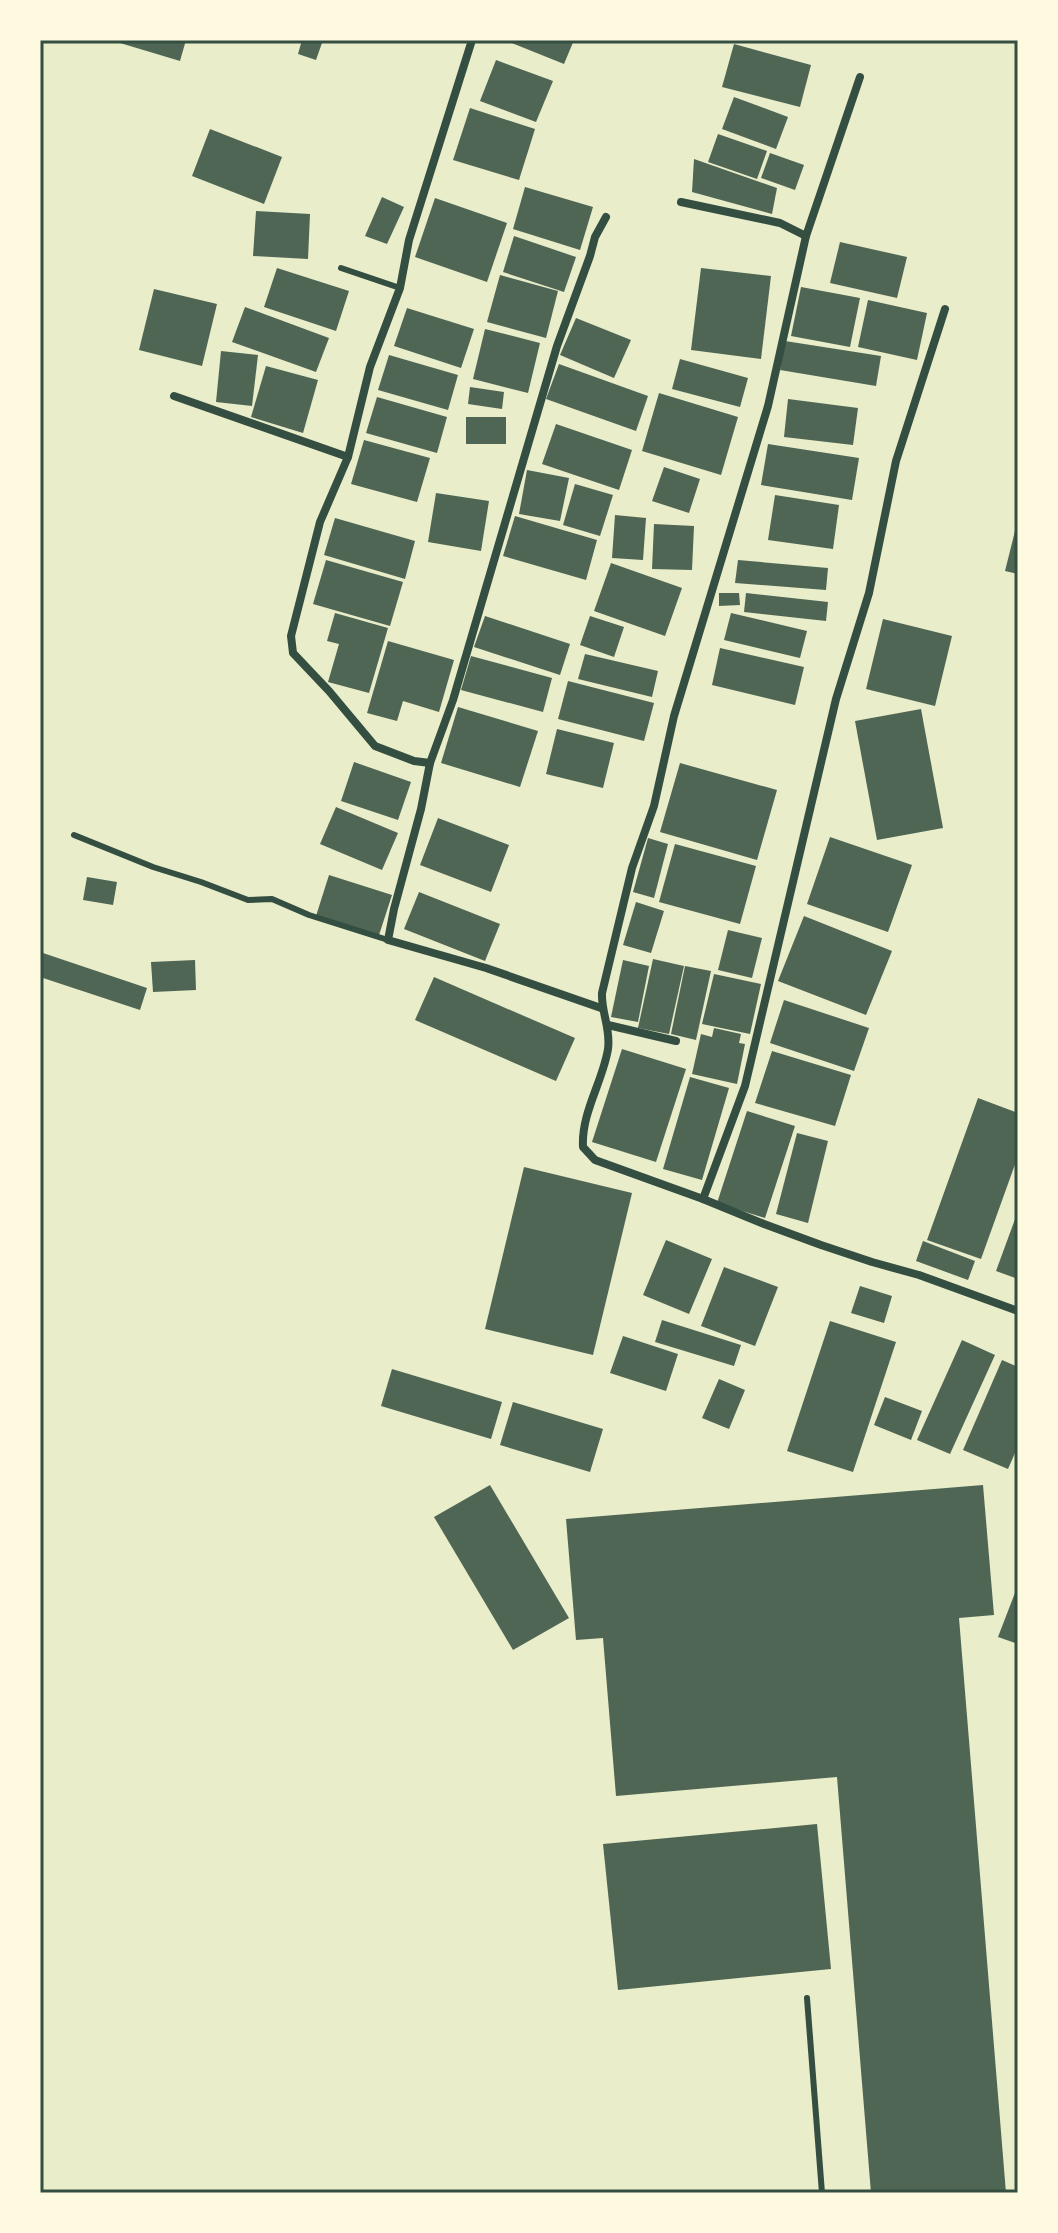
<svg xmlns="http://www.w3.org/2000/svg" width="1058" height="2233" font-family="'Fira Sans',sans-serif">
  <style>
    .building { fill: #4f6655 }
    .lines { fill: none; stroke-linecap: round; stroke-linejoin: round }
    .service { stroke: #344e41; stroke-width: 6 }
    .minor { stroke: #344e41; stroke-width: 8 }
    .neatline { fill: none; stroke: #344e41; stroke-width: 3 }
  </style>
  <rect width="100%" height="100%" fill="#e9edc9"/>
  <g class="building">
    <polygon points="110,40 186,40 180,61"/>
    <polygon points="302,40 323,40 316,60 298,54"/>
    <polygon points="504,40 574,40 564,64"/>
    <polygon points="734,44 811,65 800,107 722,87"/>
    <polygon points="496,60 553,81 536,122 480,101"/>
    <polygon points="734,97 788,117 776,149 722,129"/>
    <polygon points="470,108 535,129 519,180 453,160"/>
    <polygon points="210,129 282,157 264,204 192,176"/>
    <polygon points="718,134 767,151 757,179 708,162"/>
    <polygon points="770,153 804,165 795,190 761,178"/>
    <polygon points="694,159 777,188 772,214 692,192"/>
    <polygon points="525,187 593,207 580,250 513,229"/>
    <polygon points="382,197 404,207 387,244 365,236"/>
    <polygon points="435,198 507,223 487,282 415,257"/>
    <polygon points="256,211 310,214 308,259 253,256"/>
    <polygon points="514,236 576,257 564,292 503,272"/>
    <polygon points="840,242 907,257 897,298 830,283"/>
    <polygon points="277,268 349,291 336,331 264,307"/>
    <polygon points="701,268 771,276 761,359 691,350"/>
    <polygon points="500,275 558,291 546,338 487,322"/>
    <polygon points="801,287 860,298 850,347 791,336"/>
    <polygon points="154,289 217,304 202,366 139,350"/>
    <polygon points="868,300 927,313 917,360 858,347"/>
    <polygon points="245,307 329,338 316,372 232,342"/>
    <polygon points="407,308 474,329 461,368 394,346"/>
    <polygon points="576,318 631,340 614,378 560,355"/>
    <polygon points="485,329 540,343 528,393 473,379"/>
    <polygon points="785,341 881,356 876,386 780,370"/>
    <polygon points="221,351 258,355 252,406 216,402"/>
    <polygon points="389,355 458,375 448,410 378,390"/>
    <polygon points="680,359 748,378 740,407 672,389"/>
    <polygon points="559,364 648,396 636,431 546,399"/>
    <polygon points="266,366 318,380 303,433 251,417"/>
    <polygon points="470,387 504,392 502,409 468,404"/>
    <polygon points="659,393 738,417 721,475 642,451"/>
    <polygon points="377,397 447,417 437,453 366,433"/>
    <polygon points="788,399 858,408 853,445 784,437"/>
    <rect x="466" y="417" width="40" height="27"/>
    <polygon points="556,424 632,450 619,490 542,464"/>
    <polygon points="364,440 430,458 417,502 351,484"/>
    <polygon points="768,444 859,458 852,500 761,485"/>
    <polygon points="664,467 700,479 689,513 652,501"/>
    <polygon points="527,470 569,478 560,521 519,514"/>
    <polygon points="575,484 613,495 600,536 563,525"/>
    <polygon points="436,493 489,501 481,551 428,542"/>
    <polygon points="775,495 839,505 833,549 768,540"/>
    <polygon points="615,515 646,518 643,560 612,558"/>
    <polygon points="515,516 597,540 586,580 503,556"/>
    <polygon points="335,518 415,541 405,579 324,555"/>
    <polygon points="1017,523 1018,523 1018,574 1005,571"/>
    <polygon points="654,524 694,526 692,570 652,569"/>
    <polygon points="326,560 403,582 390,626 313,604"/>
    <polygon points="738,560 828,568 826,590 735,583"/>
    <polygon points="611,563 682,588 665,636 594,611"/>
    <polygon points="719,593 739,593 740,605 719,606"/>
    <polygon points="746,593 828,602 826,621 744,612"/>
    <polygon points="335,613 388,628 369,693 328,682 339,644 327,641"/>
    <polygon points="731,613 807,631 800,658 724,640"/>
    <polygon points="485,616 570,644 560,675 474,647"/>
    <polygon points="590,616 624,627 614,657 580,645"/>
    <polygon points="883,619 952,636 935,706 866,689"/>
    <polygon points="388,641 454,660 439,712 403,701 397,721 367,713"/>
    <polygon points="720,648 804,667 795,705 712,685"/>
    <polygon points="585,654 658,671 652,697 578,679"/>
    <polygon points="471,656 552,678 543,712 461,690"/>
    <polygon points="568,681 654,703 644,741 558,719"/>
    <polygon points="458,707 538,731 520,787 441,763"/>
    <polygon points="921,709 943,828 877,840 855,721"/>
    <polygon points="557,729 614,743 603,788 546,774"/>
    <polygon points="354,762 411,782 398,820 341,801"/>
    <polygon points="680,763 777,790 757,860 660,832"/>
    <polygon points="336,807 398,833 382,870 320,844"/>
    <polygon points="438,818 509,845 491,892 420,865"/>
    <polygon points="830,837 912,865 888,932 807,904"/>
    <polygon points="648,838 668,844 654,898 633,892"/>
    <polygon points="675,844 756,866 740,924 659,902"/>
    <polygon points="329,875 392,895 379,935 316,916"/>
    <polygon points="87,877 117,882 113,905 83,900"/>
    <polygon points="419,892 500,924 485,961 404,929"/>
    <polygon points="636,902 664,911 651,953 623,945"/>
    <polygon points="804,916 892,951 866,1015 778,981"/>
    <polygon points="728,930 762,938 752,978 718,970"/>
    <polygon points="40,952 147,988 140,1010 40,977"/>
    <polygon points="653,959 684,966 669,1034 638,1028"/>
    <polygon points="195,960 196,990 153,992 151,962"/>
    <polygon points="623,960 649,966 638,1022 611,1017"/>
    <polygon points="685,966 711,971 696,1040 671,1034"/>
    <polygon points="714,974 761,984 750,1034 702,1024"/>
    <polygon points="434,977 575,1038 556,1081 415,1020"/>
    <polygon points="784,1000 869,1028 854,1071 770,1043"/>
    <polygon points="714,1028 741,1034 739,1043 745,1044 737,1084 692,1074 701,1034 712,1037"/>
    <polygon points="622,1049 686,1069 656,1162 592,1142"/>
    <polygon points="772,1051 851,1075 835,1126 755,1103"/>
    <polygon points="690,1077 729,1088 702,1180 663,1169"/>
    <polygon points="978,1098 1018,1113 1018,1156 981,1259 927,1240"/>
    <polygon points="747,1111 795,1126 765,1218 717,1203"/>
    <polygon points="797,1133 828,1141 808,1223 776,1214"/>
    <polygon points="524,1167 632,1193 593,1355 485,1329"/>
    <polygon points="1018,1211 1018,1279 996,1271"/>
    <polygon points="666,1240 712,1259 689,1314 643,1295"/>
    <polygon points="923,1241 975,1261 968,1280 916,1261"/>
    <polygon points="724,1267 778,1287 755,1346 701,1326"/>
    <polygon points="860,1286 892,1296 884,1323 851,1313"/>
    <polygon points="662,1320 741,1345 734,1366 655,1342"/>
    <polygon points="830,1321 896,1342 853,1472 787,1451"/>
    <polygon points="623,1336 678,1354 666,1391 610,1373"/>
    <polygon points="962,1340 995,1355 950,1454 917,1440"/>
    <polygon points="1002,1360 1018,1367 1018,1446 1008,1469 963,1450"/>
    <polygon points="392,1369 502,1402 491,1439 381,1406"/>
    <polygon points="719,1379 745,1390 729,1429 702,1418"/>
    <polygon points="885,1397 922,1411 911,1440 874,1425"/>
    <polygon points="513,1402 603,1429 590,1472 500,1445"/>
    <polygon points="490,1485 569,1618 513,1650 434,1517"/>
    <polygon points="983,1485 994,1615 959,1618 1006,2193 871,2193 837,1777 616,1796 603,1638 576,1640 566,1519"/>
    <polygon points="1018,1585 1018,1644 998,1637"/>
    <polygon points="817,1824 831,1969 618,1990 603,1844"/>
  </g>
  <g class="lines">
    <g class="service">
      <polyline points="341,268 400,288"/>
      <polyline points="74,835 153,867 201,882 248,900 272,899 309,915 388,940"/>
      <polyline points="807,1998 822,2193"/>
    </g>
    <g class="minor">
      <path d="M860,77L806,236L768,406L674,716L654,806L632,868L602,993C601,1012 611,1029 608,1049C603,1081 581,1113 583,1147L595,1160L703,1199L764,1224L821,1245L872,1262L919,1275L1018,1311"/>
      <polyline points="681,202 780,223 806,236"/>
      <polyline points="174,396 348,457"/>
      <polyline points="430,763 414,761 375,746 329,691 293,653 291,636 320,522 348,457 370,367 400,288 409,240 472,40"/>
      <polyline points="601,1008 486,968 388,940 394,909 421,809 430,763 453,700 557,346 590,256 595,237 606,217"/>
      <polyline points="608,1025 676,1041"/>
      <polyline points="703,1199 745,1086 836,699 869,593 896,461 945,309"/>
    </g>
  </g>
  <rect width="1058" height="2233" fill="none" stroke="#fefae0" stroke-width="84"/>
  <rect x="42" y="42" width="974" height="2149" class="neatline"/>
</svg>
